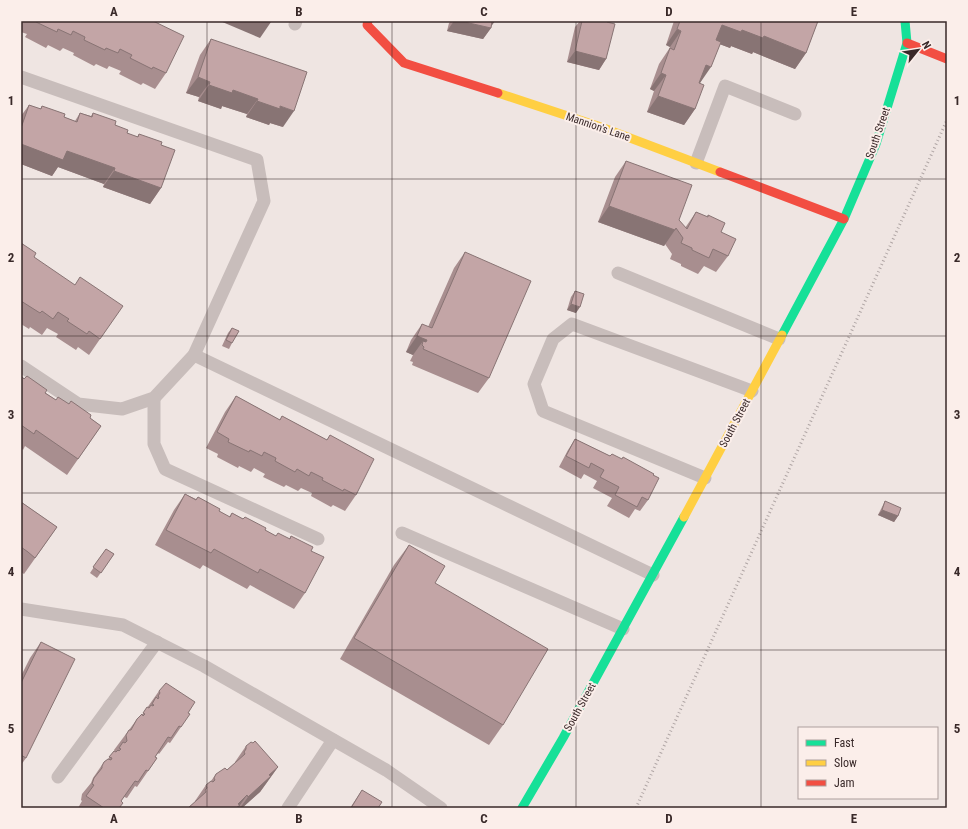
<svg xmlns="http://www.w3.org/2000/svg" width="968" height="829" font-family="'Roboto Condensed',sans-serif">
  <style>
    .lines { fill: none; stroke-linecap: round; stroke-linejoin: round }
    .lane { stroke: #c8bdbb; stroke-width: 13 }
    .fast { stroke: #16e098; stroke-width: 9 }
    .slow { stroke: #ffcf43; stroke-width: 9 }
    .jam { stroke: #f24e42; stroke-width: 9 }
    .rail { stroke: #b0a6a5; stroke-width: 3; stroke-dasharray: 1 3; stroke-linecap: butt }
    .wall { fill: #a88e8f }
    .shaded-wall { fill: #887474 }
    .building { fill: #c3a5a6; stroke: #887474 }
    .grid { fill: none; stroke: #392929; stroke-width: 1; stroke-opacity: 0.55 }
    .labels { text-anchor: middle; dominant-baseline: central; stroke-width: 4; stroke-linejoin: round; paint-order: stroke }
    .street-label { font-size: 11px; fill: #392929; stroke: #fbeeea }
    .neatline { fill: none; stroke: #392929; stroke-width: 1.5 }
    .grid-label { font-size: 13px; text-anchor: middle; font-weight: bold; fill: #392929 }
  </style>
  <rect width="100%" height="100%" fill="#efe5e2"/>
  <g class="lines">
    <g class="lane">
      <polyline points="295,24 296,21"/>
      <polyline points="21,77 257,160 264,201 194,355 154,398 122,409 78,404 21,366"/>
      <polyline points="696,163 725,86 795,114"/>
      <polyline points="618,273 779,339"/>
      <polyline points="194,355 653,575"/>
      <polyline points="154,398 154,444 165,469 318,539"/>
      <polyline points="705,478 543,411 534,384 553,339 572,324 752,391"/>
      <polyline points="402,533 623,629"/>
      <polyline points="21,609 123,625 204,666 386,770 441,808"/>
      <polyline points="58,777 157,642"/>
      <polyline points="288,808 333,740"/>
    </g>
    <g class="fast">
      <polyline points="782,335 844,219 876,144 907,43 905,21"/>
      <polyline points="522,808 563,738 684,517"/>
    </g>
    <g class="slow">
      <polyline points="498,93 601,127 720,172"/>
      <polyline points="684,517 782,335"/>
    </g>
    <g class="jam">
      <polyline points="368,21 367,25 404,63 498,93"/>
      <polyline points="907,43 947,59"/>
      <polyline points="720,172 844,219"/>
    </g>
    <polyline class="rail" points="636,808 947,120"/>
  </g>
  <g class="wall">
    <polygon points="21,21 153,21 166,73 155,89 143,83 141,85 119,74 121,71 109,66 107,69 96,64 94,66 73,55 74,53 63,48 60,51 48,45 46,48 25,37 27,34 21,32"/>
    <polygon points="451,21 495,21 491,26 491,28 483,39 447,31 449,23"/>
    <polygon points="580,21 607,21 606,59 599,70 567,62 575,27"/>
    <polygon points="674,21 818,21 806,53 795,69 753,52 752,54 731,46 730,48 720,44 700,83 695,109 684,125 647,112 654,91 650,89 659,64 669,49 670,47 666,45"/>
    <polygon points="211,39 283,127 270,123 269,125 246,117 247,114 222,106 221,109 198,101 199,97 186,93 200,55"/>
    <polygon points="29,105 40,109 42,106 64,117 75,121 80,113 91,116 93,113 115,125 127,133 137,137 139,134 161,145 161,188 150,204 103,187 104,184 58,167 52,176 21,164 21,116"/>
    <polygon points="626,161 685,228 696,212 707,217 708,215 721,232 728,256 716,272 704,266 698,274 681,266 681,264 670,259 672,254 665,244 664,246 598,222 615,177"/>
    <polygon points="21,243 34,257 100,339 89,355 78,347 76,350 56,337 58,334 47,328 42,335 30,327 29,329 21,324"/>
    <polygon points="465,252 489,378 478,393 412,365 413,362 410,361 413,355 406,352 411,340 422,324 428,327 454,268"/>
    <polygon points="575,291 576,313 567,310 571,297"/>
    <polygon points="232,328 232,343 229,349 222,346 228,333"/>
    <polygon points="21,376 56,400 90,418 101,426 67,475 25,446 23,450 21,448"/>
    <polygon points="236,396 280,420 282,416 327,440 330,435 356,495 345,511 333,505 331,507 311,496 312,493 301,488 298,491 286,485 284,487 263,477 265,474 254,468 251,472 239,466 238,468 217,457 218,454 206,448 225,412"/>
    <polygon points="575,439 610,456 653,475 648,500 640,511 635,509 629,518 607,506 612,498 593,488 597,481 584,474 581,479 559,467 568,450"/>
    <polygon points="185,494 196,499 198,497 219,511 229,517 232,513 276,536 289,539 291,536 311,551 305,593 294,609 250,585 247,589 203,565 200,569 155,545 174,510"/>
    <polygon points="885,501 898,516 894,522 878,515"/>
    <polygon points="21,502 57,527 24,574 21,572"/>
    <polygon points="409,545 435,583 503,725 489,745 340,659 394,565"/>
    <polygon points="106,549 114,554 97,578 90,573"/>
    <polygon points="41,642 26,758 21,765 21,676 30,658"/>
    <polygon points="159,691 188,713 181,727 170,743 168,742 159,754 158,753 155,757 157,758 137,787 135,786 127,798 124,797 121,801 119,808 78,808 82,801 81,800 82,794 91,783 93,778 104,762 108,759 114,751 115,752 114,750 129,730 137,719 142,715"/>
    <polygon points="246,746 278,767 260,792 242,808 188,808 195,802 195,801 206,785 211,781 216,774 227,770 235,763 235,762"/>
    <polygon points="362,790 378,808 350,808"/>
  </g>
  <g class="shaded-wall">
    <polygon points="220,21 268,21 271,22 260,38"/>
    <polygon points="454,21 460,21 491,28 483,39 447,31"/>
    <polygon points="489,21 495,21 490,28"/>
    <polygon points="722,25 742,30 764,36 806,53 795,69 753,52 752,54 731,46 730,48 711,41"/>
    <polygon points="677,29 681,31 670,47 666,45"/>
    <polygon points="575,51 606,59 599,70 567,62"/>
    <polygon points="706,65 711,67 700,83 695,81"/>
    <polygon points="661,73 666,75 654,91 650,89"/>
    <polygon points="198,77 210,82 199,97 186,93"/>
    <polygon points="209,85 233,90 258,99 247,114 222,106 221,109 198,101"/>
    <polygon points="658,96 695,109 684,125 647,112"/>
    <polygon points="257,101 280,106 294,111 283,127 270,123 269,125 246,117"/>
    <polygon points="21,144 67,151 115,168 104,184 58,167 52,176 21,164"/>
    <polygon points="114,171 161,188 150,204 103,187"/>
    <polygon points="609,206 675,230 664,246 598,222"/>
    <polygon points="571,304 580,307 576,313 567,310"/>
    <polygon points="417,336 427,340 423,346 423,341 413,355 406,352"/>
    <polygon points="882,510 898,516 894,522 878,515"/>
    <polygon points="278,767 260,792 242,808 240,808 248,797 269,775"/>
    <polygon points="247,795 238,808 235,808 238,804"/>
  </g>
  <g class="building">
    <polygon points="36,21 153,21 184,36 166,73 153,67 152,69 130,58 132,55 120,49 118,53 106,48 105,50 84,40 85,37 73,31 71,35 58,29 57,32 36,22"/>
    <polygon points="460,21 492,21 491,28"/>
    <polygon points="582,21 607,21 607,22 615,24 606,59 575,51"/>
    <polygon points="680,21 818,21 806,53 764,36 763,38 742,30 741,32 722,25 716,40 721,42 711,67 706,65 699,83 704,85 695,109 658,96 666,75 661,73 670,48 674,50 681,31 677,29"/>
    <polygon points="211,39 307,72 294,111 280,106 280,109 257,101 258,99 233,90 232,93 209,85 210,82 198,77"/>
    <polygon points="29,105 41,109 42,106 65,114 64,117 77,122 80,113 92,117 93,113 116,121 115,125 128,130 127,133 138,137 139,134 162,142 161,145 175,150 161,188 114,171 115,168 67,151 63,160 21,144 21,128"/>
    <polygon points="626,161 692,185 679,220 687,229 696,212 708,217 708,215 725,223 721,232 736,239 728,256 713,249 709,258 692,250 692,248 681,243 683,238 676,228 675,230 609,206"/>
    <polygon points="21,243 36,253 34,257 75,285 80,277 123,306 100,339 89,331 87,334 67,321 69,319 58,312 53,319 42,311 40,313 21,301 21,299 22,298 21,297"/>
    <polygon points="465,252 531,281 489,378 423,349 424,347 422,345 423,341 426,342 427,340 417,336 422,324 432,328"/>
    <polygon points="575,291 584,294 580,307 571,304"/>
    <polygon points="232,328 239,331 232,343 226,340"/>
    <polygon points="21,376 24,379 27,376 47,390 45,393 56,400 58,397 69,404 71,401 91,415 90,418 101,426 78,459 36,430 34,434 21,425"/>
    <polygon points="236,396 280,420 282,416 327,440 330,435 374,459 356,495 344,489 343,491 322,480 323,478 311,472 309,476 297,469 295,472 275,461 276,458 264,452 262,456 250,450 249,452 228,442 229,439 217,432"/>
    <polygon points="575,439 610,456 612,454 622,459 623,457 654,474 653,475 659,478 648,500 642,497 637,507 615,495 619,487 600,477 604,470 591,463 589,468 566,456"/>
    <polygon points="185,494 196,500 198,497 220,509 219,511 230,517 232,513 243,519 245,517 266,528 265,530 276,536 278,533 290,539 291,536 313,547 311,551 324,557 305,593 260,569 258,573 214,549 211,553 166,530"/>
    <polygon points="885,501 901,508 898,516 882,510"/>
    <polygon points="21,502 57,527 35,558 28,552 21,547"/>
    <polygon points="409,545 445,566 435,583 548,649 503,725 354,638"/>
    <polygon points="106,549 114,554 101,573 93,567"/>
    <polygon points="41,642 75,659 26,758 21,755 21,683"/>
    <polygon points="166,683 195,702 188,713 190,714 181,727 179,726 171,738 168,737 155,757 157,758 148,771 146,770 138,782 135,781 121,801 123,803 119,808 104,808 86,796 94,785 92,784 94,778 102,768 102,766 104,762 108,759 111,760 112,758 109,757 114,751 116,752 118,750 119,751 121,749 119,748 123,742 125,743 127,741 126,735 129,730 131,730 137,719 142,714 143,716 145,714 143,713 147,707 149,708 151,705 153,706 154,705 152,704 156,697 158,699 159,697 158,696 160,693 159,691"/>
    <polygon points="255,741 278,767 269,775 271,776 248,797 247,795 238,804 240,805 236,808 188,808 206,792 205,790 207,788 206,785 211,781 213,782 215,780 214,778 216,774 225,768 227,770 245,754 244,752 246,749 246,746 251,742 253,743"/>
    <polygon points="362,790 382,802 378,808 351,808"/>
  </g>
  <path class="grid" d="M207,21V808M392,21V808M576,21V808M761,21V808M21,179H947M21,336H947M21,493H947M21,650H947"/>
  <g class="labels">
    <g class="street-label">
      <text transform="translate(598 127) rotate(19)">Mannion's Lane</text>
      <text transform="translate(878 133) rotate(-71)">South Street</text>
      <text transform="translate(735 423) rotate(-62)">South Street</text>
      <text transform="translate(580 707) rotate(-61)">South Street</text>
    </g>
  </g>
  <rect width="968" height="829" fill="none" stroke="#fbeeea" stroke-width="44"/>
  <rect x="798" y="727" width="140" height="72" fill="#fbeeea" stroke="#ad9f9d"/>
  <rect x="806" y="740" width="20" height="6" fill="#16e098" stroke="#ad9f9d"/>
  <text x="834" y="747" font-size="12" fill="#392929">Fast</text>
  <rect x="806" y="760" width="20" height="6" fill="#ffcf43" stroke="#ad9f9d"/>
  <text x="834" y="767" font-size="12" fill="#392929">Slow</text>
  <rect x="806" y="780" width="20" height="6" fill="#f24e42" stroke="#ad9f9d"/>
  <text x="834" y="787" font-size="12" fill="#392929">Jam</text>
  <g transform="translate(918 50) rotate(60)" stroke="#fbeeea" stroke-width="3" paint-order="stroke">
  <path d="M0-3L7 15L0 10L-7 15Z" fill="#392929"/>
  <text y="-6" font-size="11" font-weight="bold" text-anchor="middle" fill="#392929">N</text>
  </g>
  <rect x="22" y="22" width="924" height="785" class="neatline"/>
  <g class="grid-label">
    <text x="114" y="16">A</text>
    <text x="299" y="16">B</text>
    <text x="484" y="16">C</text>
    <text x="669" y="16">D</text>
    <text x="854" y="16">E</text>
    <text x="11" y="105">1</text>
    <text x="957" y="105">1</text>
    <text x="11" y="262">2</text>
    <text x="957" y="262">2</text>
    <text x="11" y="419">3</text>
    <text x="957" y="419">3</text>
    <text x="11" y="576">4</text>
    <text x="957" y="576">4</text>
    <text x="11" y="733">5</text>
    <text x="957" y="733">5</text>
    <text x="114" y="823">A</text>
    <text x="299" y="823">B</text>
    <text x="484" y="823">C</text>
    <text x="669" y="823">D</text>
    <text x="854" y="823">E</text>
  </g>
</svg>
